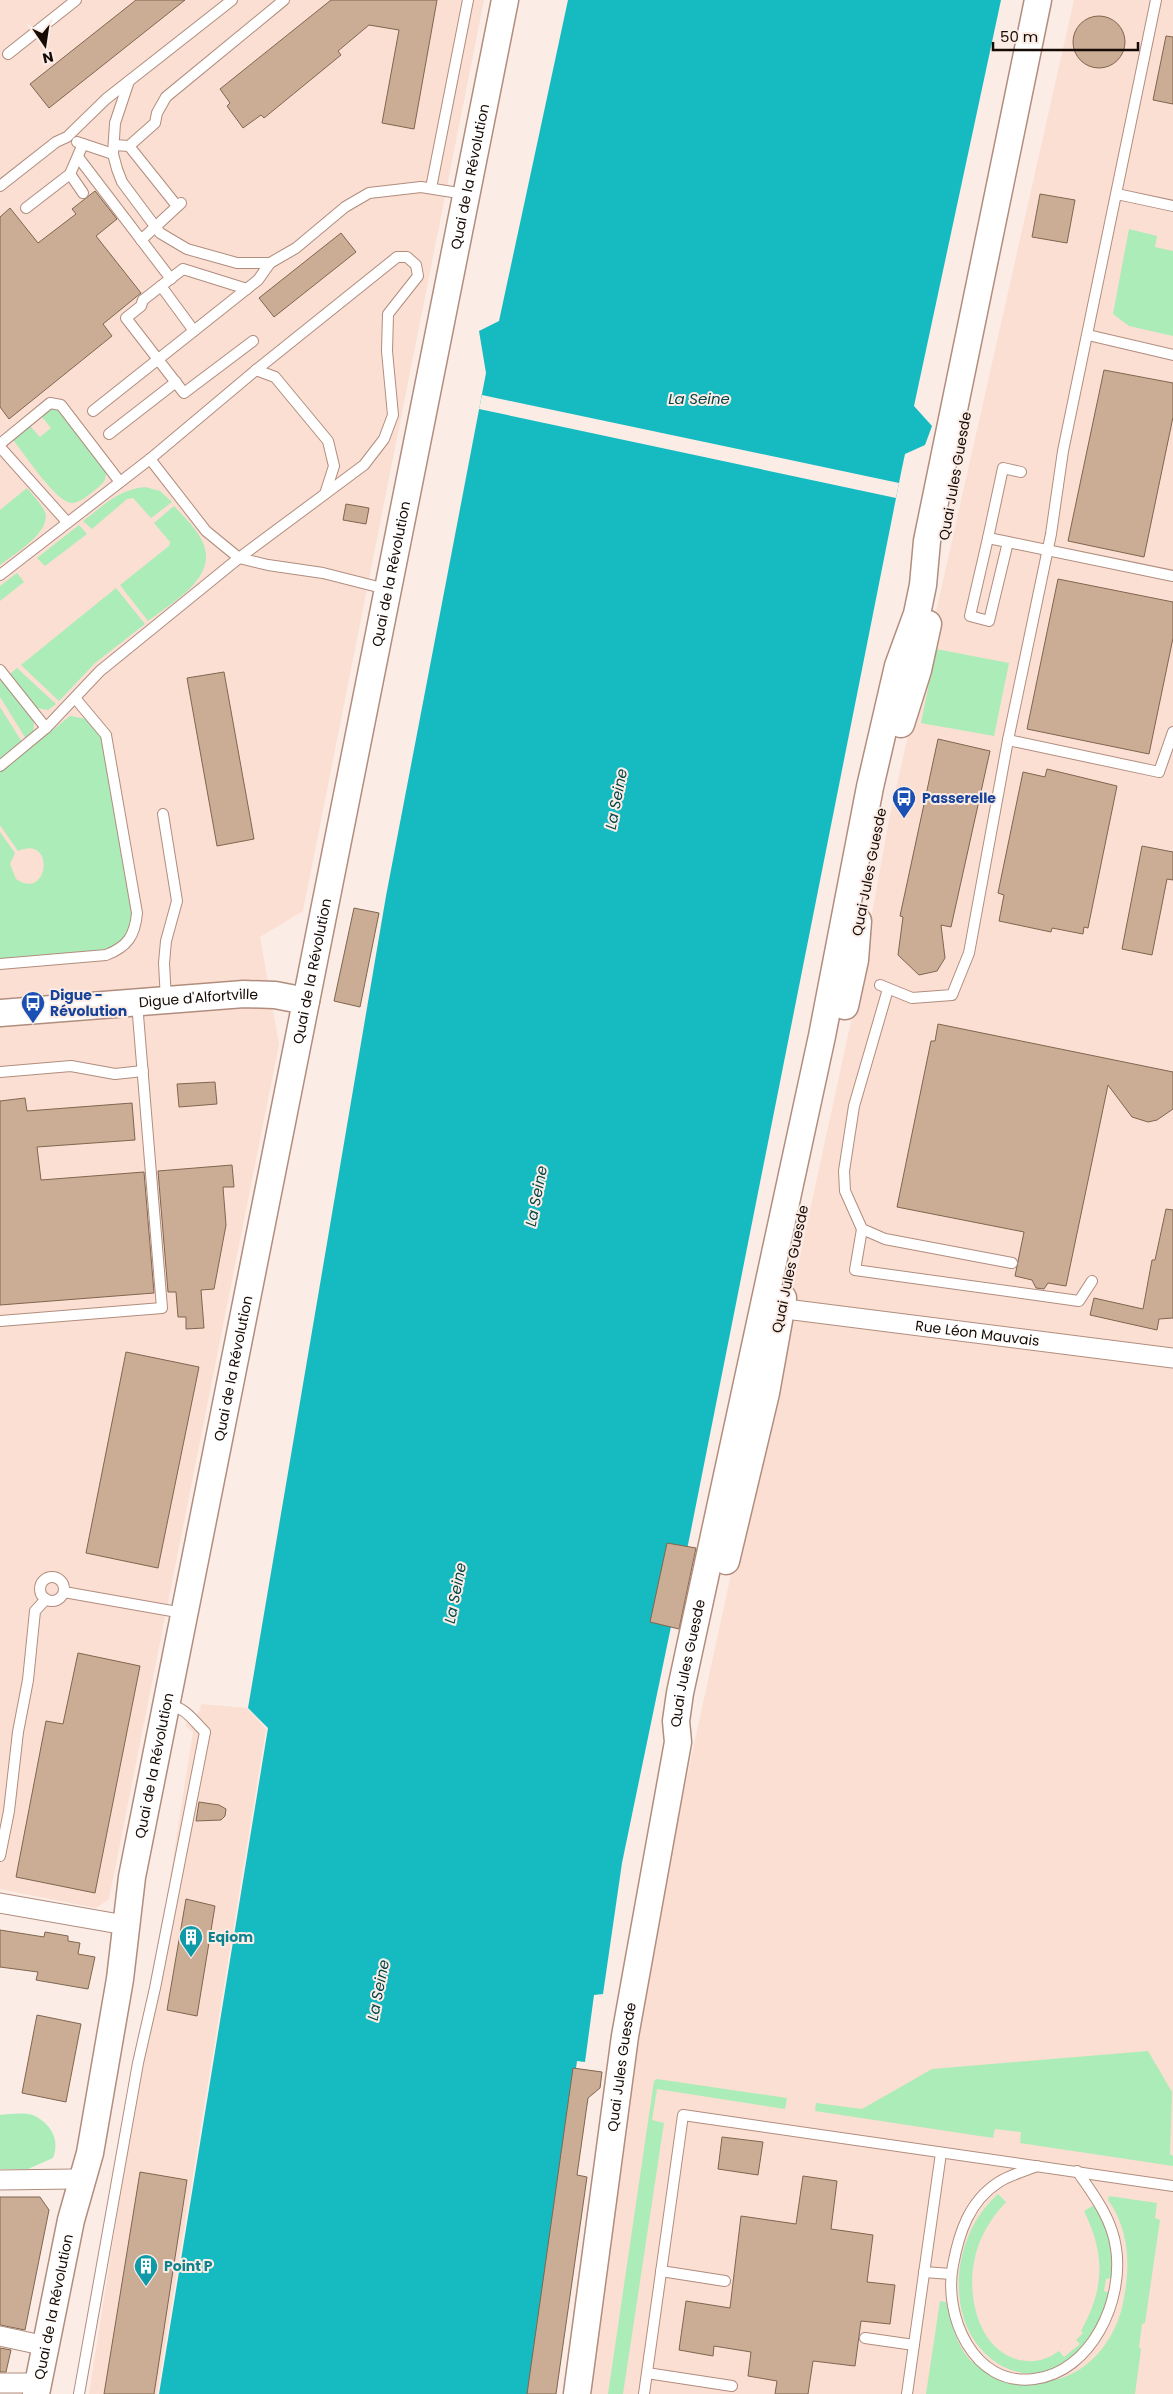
<svg xmlns="http://www.w3.org/2000/svg" width="1173" height="2394" font-family="Poppins,sans-serif">
  <style>
    .built { fill: #fbdfd3 }
    .green { fill: #abecb8 }
    .water { fill: #16bbc2 }
    .pier { fill: #fbece5 }
    .building { fill: #caad94; stroke: #80654f }
    .lines { fill: none; stroke-linecap: round; stroke-linejoin: round }
    .lane-casing { stroke: #b18d7e; stroke-width: 12 }
    .street-casing { stroke: #b18d7e; stroke-width: 21 }
    .secondary-casing { stroke: #b18d7e; stroke-width: 29 }
    .lane { stroke: #fff; stroke-width: 10 }
    .street { stroke: #fff; stroke-width: 19 }
    .secondary { stroke: #fff; stroke-width: 26 }
    .labels { text-anchor: middle; dominant-baseline: central; stroke-width: 4; stroke-linejoin: round; paint-order: stroke }
    .street-label { font-size: 14px; fill: #160a05; stroke: #fbece5 }
    .transit-label { font-size: 14px; font-weight: bold; fill: #164399; stroke: #fbece5; text-anchor: start }
    .culture-label { font-size: 14px; font-weight: bold; fill: #0d838f; stroke: #fbece5; text-anchor: start }
    .water-label { font-size: 15px; font-style: italic; fill: #034649; stroke: #fbece5 }
  </style>
  <rect width="100%" height="100%" fill="#fbece5"/>
  <g class="built">
    <polygon points="0,0 484,0 303,911 260,937 279,1044 109,1899 96,1908 0,1889"/>
    <polygon points="1074,0 1173,0 1173,2394 580,2394 631,2035 860,980 889,820"/>
    <polygon points="201,1704 247,1708 266,1729 157,2394 89,2394 193,1732 185,1725 200,1711"/>
  </g>
  <g class="green">
    <polygon points="1129,229 1157,236 1155,247 1173,251 1173,336 1129,326 1113,314"/>
    <path d="M52,408L59,409L105,467C108,479 104,483 95,490C88,495 80,503 71,503C55,501 24,453 13,440L30,426L40,437L51,428L42,417Z"/>
    <path d="M145,487L160,491L172,502L151,518L133,498L127,499L92,529L83,521C103,506 119,489 145,487Z"/>
    <path d="M27,488C33,495 40,503 44,510C55,530 13,555 0,565V510Z"/>
    <path d="M174,506C183,516 195,527 201,539C222,576 172,602 148,621L120,585L169,546L170,542L154,523Z"/>
    <polygon points="79,525 87,534 45,566 37,558"/>
    <polygon points="17,573 24,582 0,601 0,586"/>
    <polygon points="116,588 145,624 95,663 59,701 21,665"/>
    <polygon points="936,649 1009,663 994,736 921,723"/>
    <polygon points="17,668 56,704 48,710 36,708 10,674"/>
    <path d="M2,679C14,694 50,723 26,739L0,697V681Z"/>
    <polygon points="0,707 22,742 0,760"/>
    <path d="M70,716L87,719L101,735L133,916C132,933 124,940 110,949L0,960V832L15,853L10,864L16,879C49,902 56,834 18,851L0,825V772Z"/>
    <polygon points="1148,2051 1172,2092 1170,2154 1173,2156 1173,2166 1020,2143 1021,2132 995,2129 993,2138 815,2111 816,2103 862,2109 932,2069"/>
    <polygon points="657,2079 787,2098 785,2109 657,2089 652,2120 664,2123 623,2394 608,2394 654,2081"/>
    <path d="M0,2115C10,2114 26,2112 35,2116C52,2125 60,2141 53,2158L28,2169H0Z"/>
    <path d="M998,2194L1006,2202C990,2219 978,2239 974,2262C967,2298 979,2350 1019,2360C1034,2363 1047,2360 1059,2351L1064,2357L1080,2344L1076,2340L1083,2333L1081,2331C1105,2288 1105,2254 1084,2211L1094,2205C1108,2228 1113,2252 1112,2278L1106,2279L1104,2291L1110,2293C1106,2305 1103,2319 1097,2330C1093,2337 1085,2343 1080,2350C1040,2394 982,2372 964,2319C950,2275 965,2223 998,2194Z"/>
    <path d="M1109,2196L1157,2203L1155,2218L1160,2220L1145,2323L1142,2324L1139,2347L1141,2349L1135,2394H926L940,2301L946,2302C951,2322 956,2345 971,2361C1014,2394 1077,2391 1108,2340C1121,2321 1125,2298 1127,2275C1129,2249 1124,2222 1108,2200Z"/>
  </g>
  <polygon class="water" points="568,0 1001,0 914,406 932,426 925,445 905,454 902,468 691,1530 622,1863 603,1994 594,1995 585,2062 577,2061 530,2394 159,2394 268,1728 248,1708 386,896 486,373 479,331 499,321"/>
  <polygon class="pier" points="482,395 899,483 896,498 479,409"/>
  <g class="building">
    <polygon points="136,0 185,0 49,108 30,84"/>
    <polygon points="331,0 437,0 414,129 382,123 399,30 369,25 338,51 341,55 264,118 261,115 243,128 227,106 230,103 220,89"/>
    <circle cx="1099" cy="42" r="26"/>
    <polygon points="1166,36 1173,37 1173,104 1153,100"/>
    <polygon points="95,191 117,219 96,236 141,293 103,324 112,336 9,419 0,407 0,217 10,208 38,243 76,214 72,209"/>
    <polygon points="1040,194 1075,200 1067,243 1032,237"/>
    <polygon points="341,233 356,252 274,317 259,298"/>
    <polygon points="1104,370 1173,383 1173,417 1144,557 1068,541"/>
    <polygon points="346,504 369,508 366,524 343,520"/>
    <polygon points="1058,579 1173,602 1173,638 1149,754 1027,729"/>
    <polygon points="224,672 254,839 217,846 187,678"/>
    <polygon points="938,739 990,751 951,927 941,925 945,958 937,971 919,975 898,955 903,917 900,916"/>
    <polygon points="1047,769 1117,786 1088,928 1084,927 1083,934 1052,928 1051,932 999,921 1004,895 998,893 1023,772 1045,777"/>
    <polygon points="1142,846 1173,852 1173,880 1167,879 1152,955 1122,949"/>
    <polygon points="354,908 379,913 360,1007 334,1001"/>
    <polygon points="938,1024 1173,1072 1173,1109 1157,1120 1148,1122 1132,1117 1108,1085 1066,1286 1048,1283 1044,1289 1036,1288 1032,1280 1015,1276 1024,1232 897,1207 931,1041 935,1041"/>
    <polygon points="215,1082 217,1104 179,1107 177,1084"/>
    <polygon points="25,1098 27,1111 132,1103 135,1140 37,1147 41,1180 144,1172 154,1293 0,1305 0,1101"/>
    <polygon points="232,1165 234,1187 223,1187 226,1225 214,1289 201,1290 204,1328 186,1329 186,1317 178,1317 176,1292 168,1292 158,1171"/>
    <polygon points="1166,1209 1173,1210 1173,1318 1159,1319 1157,1330 1090,1315 1094,1298 1143,1309 1152,1260 1155,1260"/>
    <polygon points="126,1352 199,1367 158,1568 86,1553"/>
    <polygon points="667,1543 696,1548 679,1629 650,1622"/>
    <polygon points="78,1653 140,1666 95,1893 16,1877 46,1721 63,1724"/>
    <polygon points="199,1802 219,1805 226,1809 225,1816 221,1820 196,1821"/>
    <polygon points="186,1899 215,1906 197,2016 167,2010"/>
    <polygon points="0,1930 44,1937 45,1932 68,1936 68,1941 80,1943 78,1954 95,1957 88,1989 36,1980 38,1972 0,1967"/>
    <polygon points="37,2015 81,2024 66,2102 22,2093"/>
    <polygon points="573,2068 602,2072 600,2088 588,2098 577,2175 587,2177 556,2394 527,2394"/>
    <polygon points="722,2137 763,2142 758,2175 718,2169"/>
    <polygon points="140,2172 187,2180 154,2394 104,2394"/>
    <polygon points="803,2176 837,2181 831,2229 873,2235 867,2282 895,2285 890,2324 861,2321 855,2366 813,2361 808,2394 775,2394 777,2381 748,2376 751,2352 714,2346 713,2356 679,2350 686,2301 730,2308 741,2216 796,2224"/>
    <polygon points="0,2197 40,2197 49,2210 25,2330 0,2325"/>
    <polygon points="0,2348 11,2350 6,2372 0,2372"/>
  </g>
  <g class="lines">
    <g class="lane-casing">
      <g id="lane">
        <polyline points="8,54 76,0"/>
        <polyline points="129,81 115,123 113,154 117,169 122,182 160,233 187,249 237,263 270,263 296,248 345,207 369,193 421,187 465,194"/>
        <polyline points="77,142 113,154"/>
        <polyline points="114,145 129,146 177,206"/>
        <polyline points="129,146 155,123 157,113 166,97 284,0"/>
        <polyline points="78,157 171,279"/>
        <polyline points="70,174 83,193"/>
        <polyline points="0,186 56,142 67,137 106,99 232,0"/>
        <polyline points="431,188 468,0"/>
        <polyline points="1117,194 1173,206"/>
        <polyline points="26,208 70,174 83,144"/>
        <polyline points="141,240 181,203"/>
        <polyline points="161,286 194,331"/>
        <polyline points="247,289 183,269 143,300 141,306 126,318 184,393 253,341"/>
        <polyline points="1088,335 1173,355"/>
        <polyline points="256,370 397,257 407,257 416,265 418,276 388,314 387,351 393,415 384,439 364,465 325,494"/>
        <polyline points="93,411 258,280 270,263"/>
        <polyline points="109,434 176,382"/>
        <polyline points="0,444 50,403 61,405 120,482"/>
        <polyline points="0,447 67,522"/>
        <polyline points="150,459 206,531 239,558 268,565 323,573 386,589"/>
        <polyline points="988,538 1003,468 1021,472"/>
        <polyline points="1008,542 989,621 970,616 988,538 1008,542 1173,576"/>
        <polyline points="0,575 150,459 256,370 275,377 328,441 334,466 325,494 239,558 100,671 46,728 0,766"/>
        <polyline points="0,670 46,728"/>
        <polyline points="1008,740 1159,772 1173,732"/>
        <polyline points="163,814 177,901 166,941 164,963 166,1000"/>
        <path d="M0,964L106,955C127,947 135,936 137,913L106,735L75,698"/>
        <polyline points="880,985 912,998 952,995 969,953 1008,740 1051,534 1063,451 1156,0"/>
        <polyline points="888,989 854,1106 844,1171 845,1191 862,1229 885,1239 1012,1263"/>
        <polyline points="0,1072 71,1066 115,1074 143,1071"/>
        <polyline points="862,1229 855,1270 1079,1301 1092,1281"/>
        <polyline points="0,1321 162,1308 137,1003"/>
        <circle cx="52" cy="1589" r="12"/>
        <polyline points="64,1592 183,1613"/>
        <polyline points="0,1856 9,1811 18,1732 28,1680 35,1611 46,1599"/>
        <path d="M1037,2166C1025,2171 1010,2175 999,2182C969,2201 959,2233 953,2265C943,2315 973,2387 1034,2379C1092,2372 1124,2300 1116,2248C1112,2219 1094,2195 1077,2171"/>
        <polyline points="661,2271 725,2281"/>
        <polyline points="924,2272 951,2274"/>
        <polyline points="865,2338 914,2345"/>
        <polyline points="647,2373 732,2386"/>
        <path d="M79,2394L138,2063L155,1988L205,1732C191,1718 186,1708 166,1704"/>
        <polyline points="644,2394 683,2115 1173,2186"/>
        <polyline points="907,2394 941,2153"/>
      </g>
    </g>
    <g class="street-casing">
      <g id="street">
        <path id="s1" d="M770,1307L1173,1358"/>
        <polyline points="0,1903 125,1925"/>
        <polyline points="0,2180 74,2179"/>
        <polyline points="0,2336 46,2346"/>
        <polyline points="0,2383 38,2383"/>
      </g>
    </g>
    <g class="secondary-casing">
      <g id="secondary">
        <polyline points="901,724 918,670 928,624"/>
        <polyline points="845,1006 855,960 858,921"/>
        <path id="s2" d="M0,1013L244,994L275,995L306,1001"/>
        <polyline points="726,1561 766,1393 783,1298"/>
        <path id="s3" d="M36,2394L71,2220L90,2153L120,1979L132,1877L505,0"/>
        <path id="s4" d="M577,2394L625,2036L678,1742L676,1721L680,1693L822,1036L870,787L898,666L917,614L923,585L927,541L1038,0"/>
      </g>
    </g>
    <use href="#lane" class="lane"/>
    <use href="#street" class="street"/>
    <use href="#secondary" class="secondary"/>
  </g>
  <defs>
    <g id="bus-pin" transform="scale(1.25)"><path d="M0 17L-7.5 6A9.5 9.5 0 1 1 7.5 6Z" fill="#1a4fb4" stroke="#fbece5"/><path d="M-5-6H5V4H4V6H2V4H-2V6H-4V4H-5ZM-3.5-4V0h7V-4ZM-3.5 1.2v1.5H-2V1.2ZM2 1.2v1.5H3.5V1.2Z" fill="#fff"/></g>
    <g id="building-pin" transform="scale(1.25)"><path d="M0 17L-7.5 6A9.5 9.5 0 1 1 7.5 6Z" fill="#0f9aa8" stroke="#fbece5"/><path d="M-4-6H4V6H1V3H-1V6H-4ZM-2.5-4.3h1.7v1.8h-1.7ZM.8-4.3h1.7v1.8H.8ZM-2.5-1h1.7V.8h-1.7ZM.8-1h1.7V.8H.8Z" fill="#fff"/></g>
  </defs>
  <g fill-rule="evenodd">
    <use href="#bus-pin" x="904" y="798"/>
    <use href="#bus-pin" x="33" y="1003"/>
    <use href="#building-pin" x="191" y="1937"/>
    <use href="#building-pin" x="146" y="2266"/>
  </g>
  <g class="labels">
    <g class="street-label">
      <text stroke="none"><textPath href="#s3" startOffset="2260">Quai de la Révolution</textPath></text>
      <text transform="translate(955 476) rotate(-80)">Quai Jules Guesde</text>
      <text stroke="none"><textPath href="#s3" startOffset="1855">Quai de la Révolution</textPath></text>
      <text transform="translate(869 872) rotate(-79)">Quai Jules Guesde</text>
      <text stroke="none"><textPath href="#s3" startOffset="1450">Quai de la Révolution</textPath></text>
      <text stroke="none"><textPath href="#s2" startOffset="199">Digue d'Alfortville</textPath></text>
      <text transform="translate(790 1269) rotate(-78)">Quai Jules Guesde</text>
      <text stroke="none"><textPath href="#s1" startOffset="209">Rue Léon Mauvais</textPath></text>
      <text stroke="none"><textPath href="#s3" startOffset="1045">Quai de la Révolution</textPath></text>
      <text stroke="none"><textPath href="#s4" startOffset="740">Quai Jules Guesde</textPath></text>
      <text stroke="none"><textPath href="#s3" startOffset="640">Quai de la Révolution</textPath></text>
      <text stroke="none"><textPath href="#s4" startOffset="330">Quai Jules Guesde</textPath></text>
      <text stroke="none"><textPath href="#s3" startOffset="89">Quai de la Révolution</textPath></text>
    </g>
    <g class="transit-label">
      <text x="922" y="798">Passerelle</text>
      <text x="50" y="995">Digue -<tspan x="50" dy="16">Révolution</tspan></text>
    </g>
    <g class="culture-label">
      <text x="208" y="1937">Eqiom</text>
      <text x="164" y="2266">Point P</text>
    </g>
    <g class="water-label">
      <text x="699" y="398">La Seine</text>
      <text transform="translate(616 799) rotate(-79)">La Seine</text>
      <text transform="translate(536 1196) rotate(-79)">La Seine</text>
      <text transform="translate(455 1593) rotate(-79)">La Seine</text>
      <text transform="translate(378 1990) rotate(-79)">La Seine</text>
    </g>
  </g>
  <g transform="translate(45 45) rotate(167)" stroke="#fbece5" stroke-width="4" paint-order="stroke">
  <path d="M0-4L9 19L0 12L-9 19Z" fill="#160a05"/>
  <text y="-8" font-size="14" font-weight="bold" text-anchor="middle" fill="#160a05">N</text>
  </g>
  <path d="M993 42v8h145v-8" fill="none" stroke="#160a05" stroke-width="2.5"/>
  <text x="1000" y="42" font-size="15" fill="#160a05" stroke="#fbece5" stroke-width="4" paint-order="stroke">50 m</text>
</svg>
